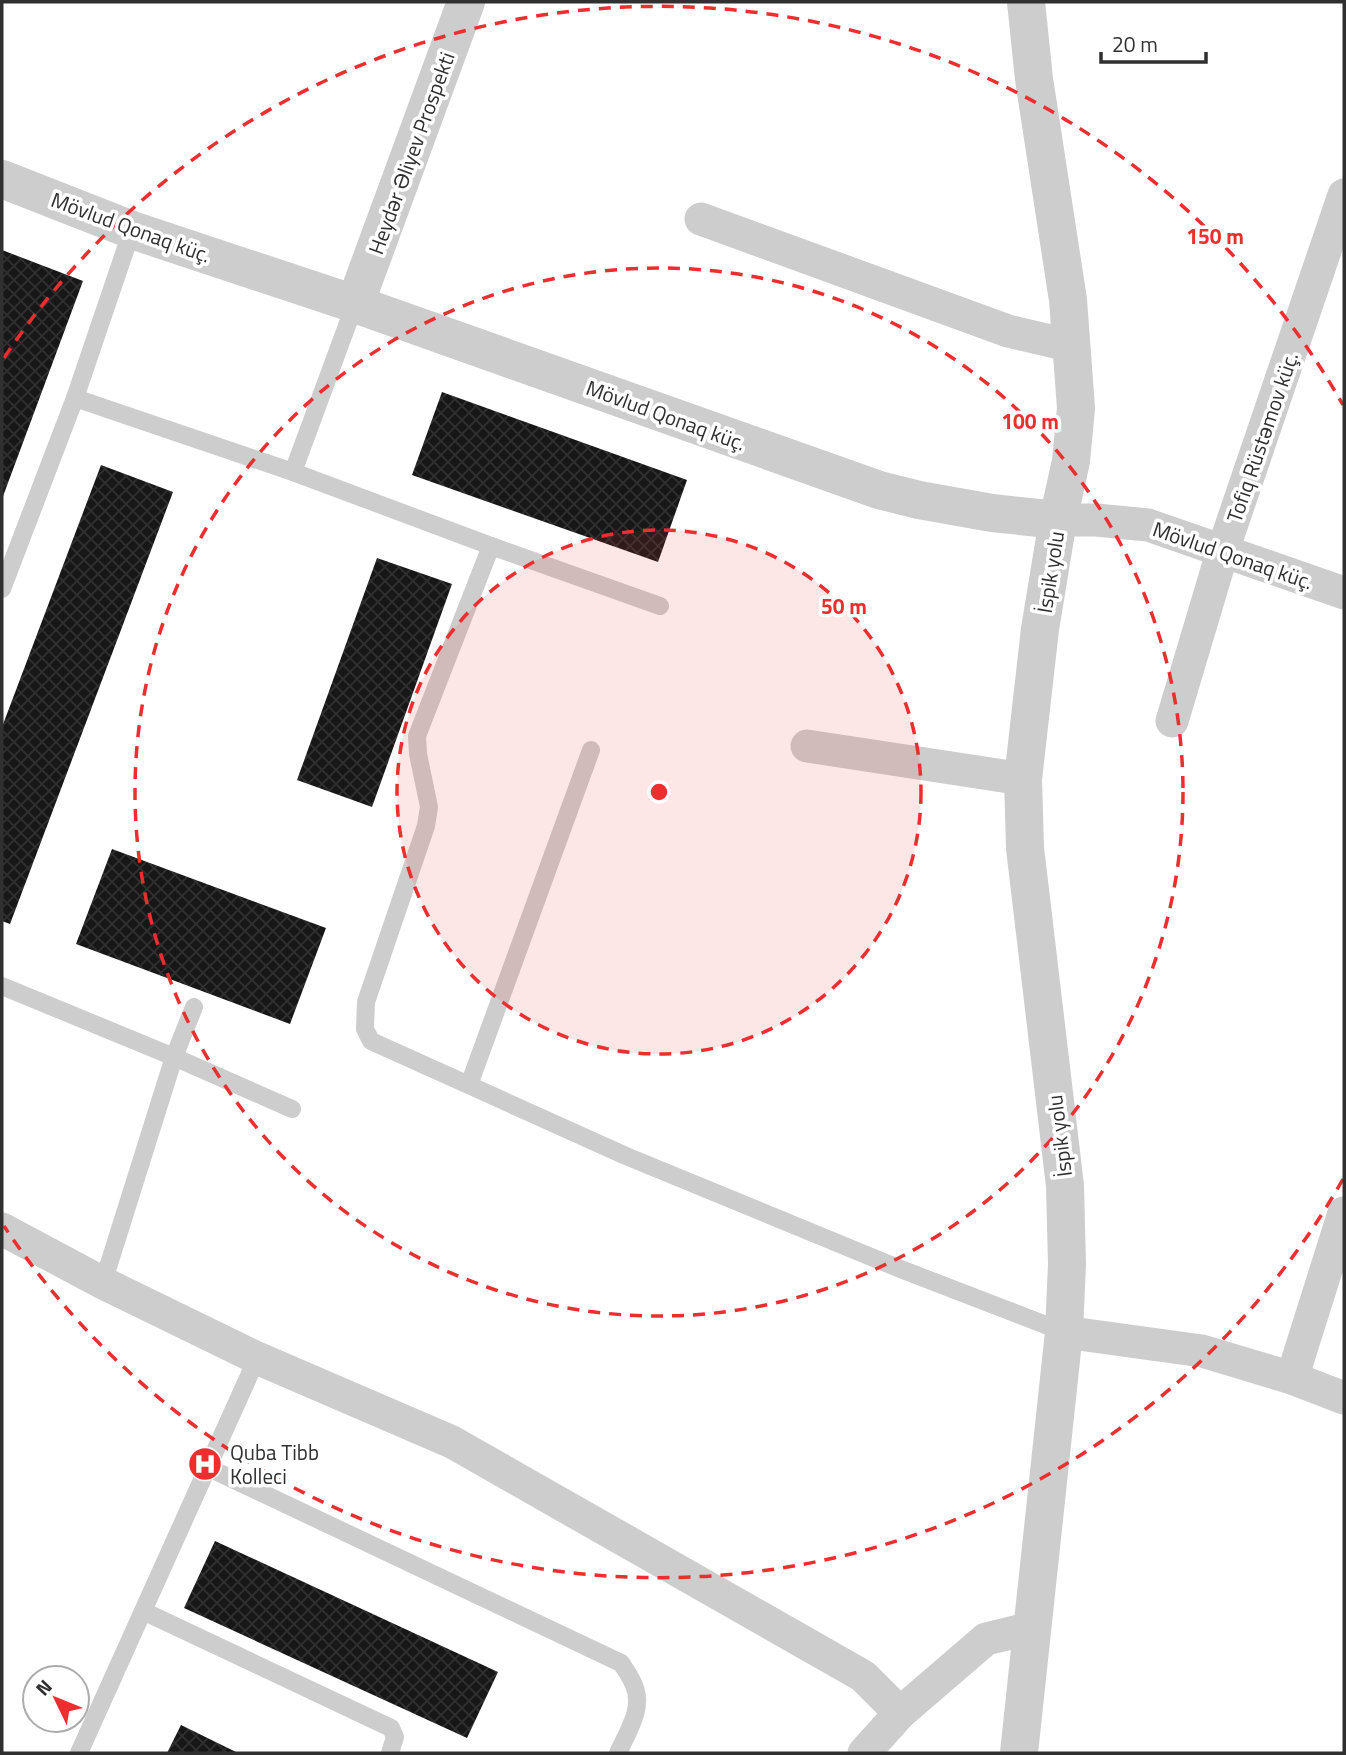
<svg xmlns="http://www.w3.org/2000/svg" width="1346" height="1755" font-family="'Titillium Web',sans-serif">
  <style>
    .building { fill: url(#building-cross-hatch) }
    .lines { fill: none; stroke-linecap: round; stroke-linejoin: round }
    .service { stroke: #cdcdcd; stroke-width: 18 }
    .minor { stroke: #cdcdcd; stroke-width: 33 }
    .tertiary { stroke: #cdcdcd; stroke-width: 38 }
    .ring { fill: none; stroke: #ec2e2f; stroke-width: 3.5; stroke-dasharray: 12 9 }
    .labels { text-anchor: middle; dominant-baseline: central; stroke-width: 7; stroke-linejoin: round; paint-order: stroke }
    .street-label { font-size: 21px; fill: #303030; stroke: #fff }
    .poi-label { font-size: 21px; fill: #303030; stroke: #fff; text-anchor: start }
    .centre { fill: #ec2e2f; stroke: #fff; stroke-width: 3.5 }
    .ring-label { font-size: 21px; text-anchor: middle; font-weight: bold; fill: #ec2e2f; stroke: #fff; stroke-width: 7; stroke-linejoin: round; paint-order: stroke }
  </style>
  <defs>
    <pattern id="building-cross-hatch" width="8" height="8" patternUnits="userSpaceOnUse" patternTransform="scale(1.75)"><rect width="8" height="8" fill="#171717"/><path d="M0 0l8 8M0 8l8-8" fill="none" stroke="#303030"/></pattern>
  </defs>
  <rect width="100%" height="100%" fill="#fff"/>
  <g class="building">
    <polygon points="2,250 83,281 2,499"/>
    <polygon points="442,392 687,480 658,562 412,475"/>
    <polygon points="101,465 173,492 10,924 2,921 2,727"/>
    <polygon points="377,558 452,584 372,807 297,780"/>
    <polygon points="112,849 326,928 290,1024 76,944"/>
    <polygon points="215,1541 498,1672 467,1738 184,1608"/>
    <polygon points="181,1725 238,1753 167,1753"/>
  </g>
  <g class="lines">
    <g class="service">
      <polyline points="75,398 293,472 491,546 660,606"/>
      <polyline points="293,472 355,304"/>
      <polyline points="491,546 417,736 418,754 429,807 426,826 366,1002 365,1029 371,1041 626,1156 898,1268 1064,1332"/>
      <polyline points="2,589 75,398 132,230"/>
      <polyline points="2,986 174,1057 292,1109"/>
      <polyline points="469,1085 591,750"/>
      <polyline points="103,1283 174,1057 194,1007"/>
      <path d="M207,1467L621,1663C625,1669 630,1676 633,1683C645,1707 628,1731 618,1753"/>
      <polyline points="143,1611 391,1728 395,1737 390,1753"/>
      <polyline points="79,1753 257,1358"/>
    </g>
    <g class="minor">
      <polyline points="701,219 1008,331 1072,346"/>
      <polyline points="1058,520 1096,520 1148,525 1344,593"/>
      <polyline points="1172,721 1223,550 1344,195"/>
      <polyline points="807,746 1023,779"/>
      <polyline points="2,1229 103,1283 257,1358 452,1442 863,1676 900,1713"/>
      <polyline points="1064,1332 1202,1351 1292,1378 1344,1398"/>
      <polyline points="1292,1378 1344,1213"/>
      <polyline points="864,1753 900,1713 986,1639 1031,1628"/>
    </g>
    <g class="tertiary">
      <polyline points="2,179 132,230 355,304 879,490 919,500 992,513 1058,520"/>
      <polyline points="355,304 466,2"/>
      <polyline points="1019,1753 1064,1332 1067,1264 1065,1186 1025,848 1023,779 1040,629 1058,520 1071,461 1076,408 1068,300 1034,79 1026,2"/>
    </g>
  </g>
  <circle cx="659" cy="792" r="262" fill="#ec2e2f" fill-opacity=".12"/>
  <g class="ring">
    <circle cx="659" cy="792" r="262"/>
    <circle cx="659" cy="792" r="524"/>
    <path d="M1343 1179A786 786 0 0 1 4 1226M4 358A786 786 0 0 1 1343 405"/>
  </g>
  <defs>
    <g id="hospital-disc" transform="scale(1.75)"><circle r="9.5" fill="#ec2e2f" stroke="#fff"/><path d="M-5-5h3v3.5h4V-5h3V5h-3V1.5h-4V5h-3Z" fill="#fff"/></g>
  </defs>
  <g fill-rule="evenodd">
    <use href="#hospital-disc" x="205" y="1464"/>
  </g>
  <g class="labels">
    <g class="street-label">
      <text transform="translate(411 153) rotate(-70)">Heydər Əliyev Prospekti</text>
      <text transform="translate(131 227) rotate(20)">Mövlud Qonaq küç.</text>
      <text transform="translate(666 415) rotate(20)">Mövlud Qonaq küç.</text>
      <text transform="translate(1262 437) rotate(-71)">Tofiq Rüstəmov küç.</text>
      <text transform="translate(1233 555) rotate(19)">Mövlud Qonaq küç.</text>
      <text transform="translate(1050 572) rotate(-81)">İspik yolu</text>
      <text transform="translate(1059 1136) rotate(-97)">İspik yolu</text>
    </g>
    <g class="poi-label">
      <text x="230" y="1452">Quba Tibb<tspan x="230" dy="24">Kolleci</tspan></text>
    </g>
  </g>
  <circle cx="659" cy="792" r="10" class="centre"/>
  <g class="ring-label">
    <text x="1215" y="244">150 m</text>
    <text x="1030" y="429">100 m</text>
    <text x="844" y="614">50 m</text>
  </g>
  <rect width="1346" height="1755" fill="none" stroke="#303030" stroke-width="7"/>
  <g transform="translate(56 1699) rotate(313)"><circle r="33" fill="#ffffff" stroke="#acacac" stroke-width="2"/>
  <path d="M0-5L12 26L0 18L-12 26Z" fill="#ec2e2f"/>
  <text y="-10" font-size="19" font-weight="bold" text-anchor="middle" fill="#303030">N</text>
  </g>
  <path d="M1101 52v10h105v-10" fill="none" stroke="#303030" stroke-width="3.5"/>
  <text x="1112" y="52" font-size="21" fill="#303030" stroke="#ffffff" stroke-width="5" paint-order="stroke">20 m</text>
</svg>
